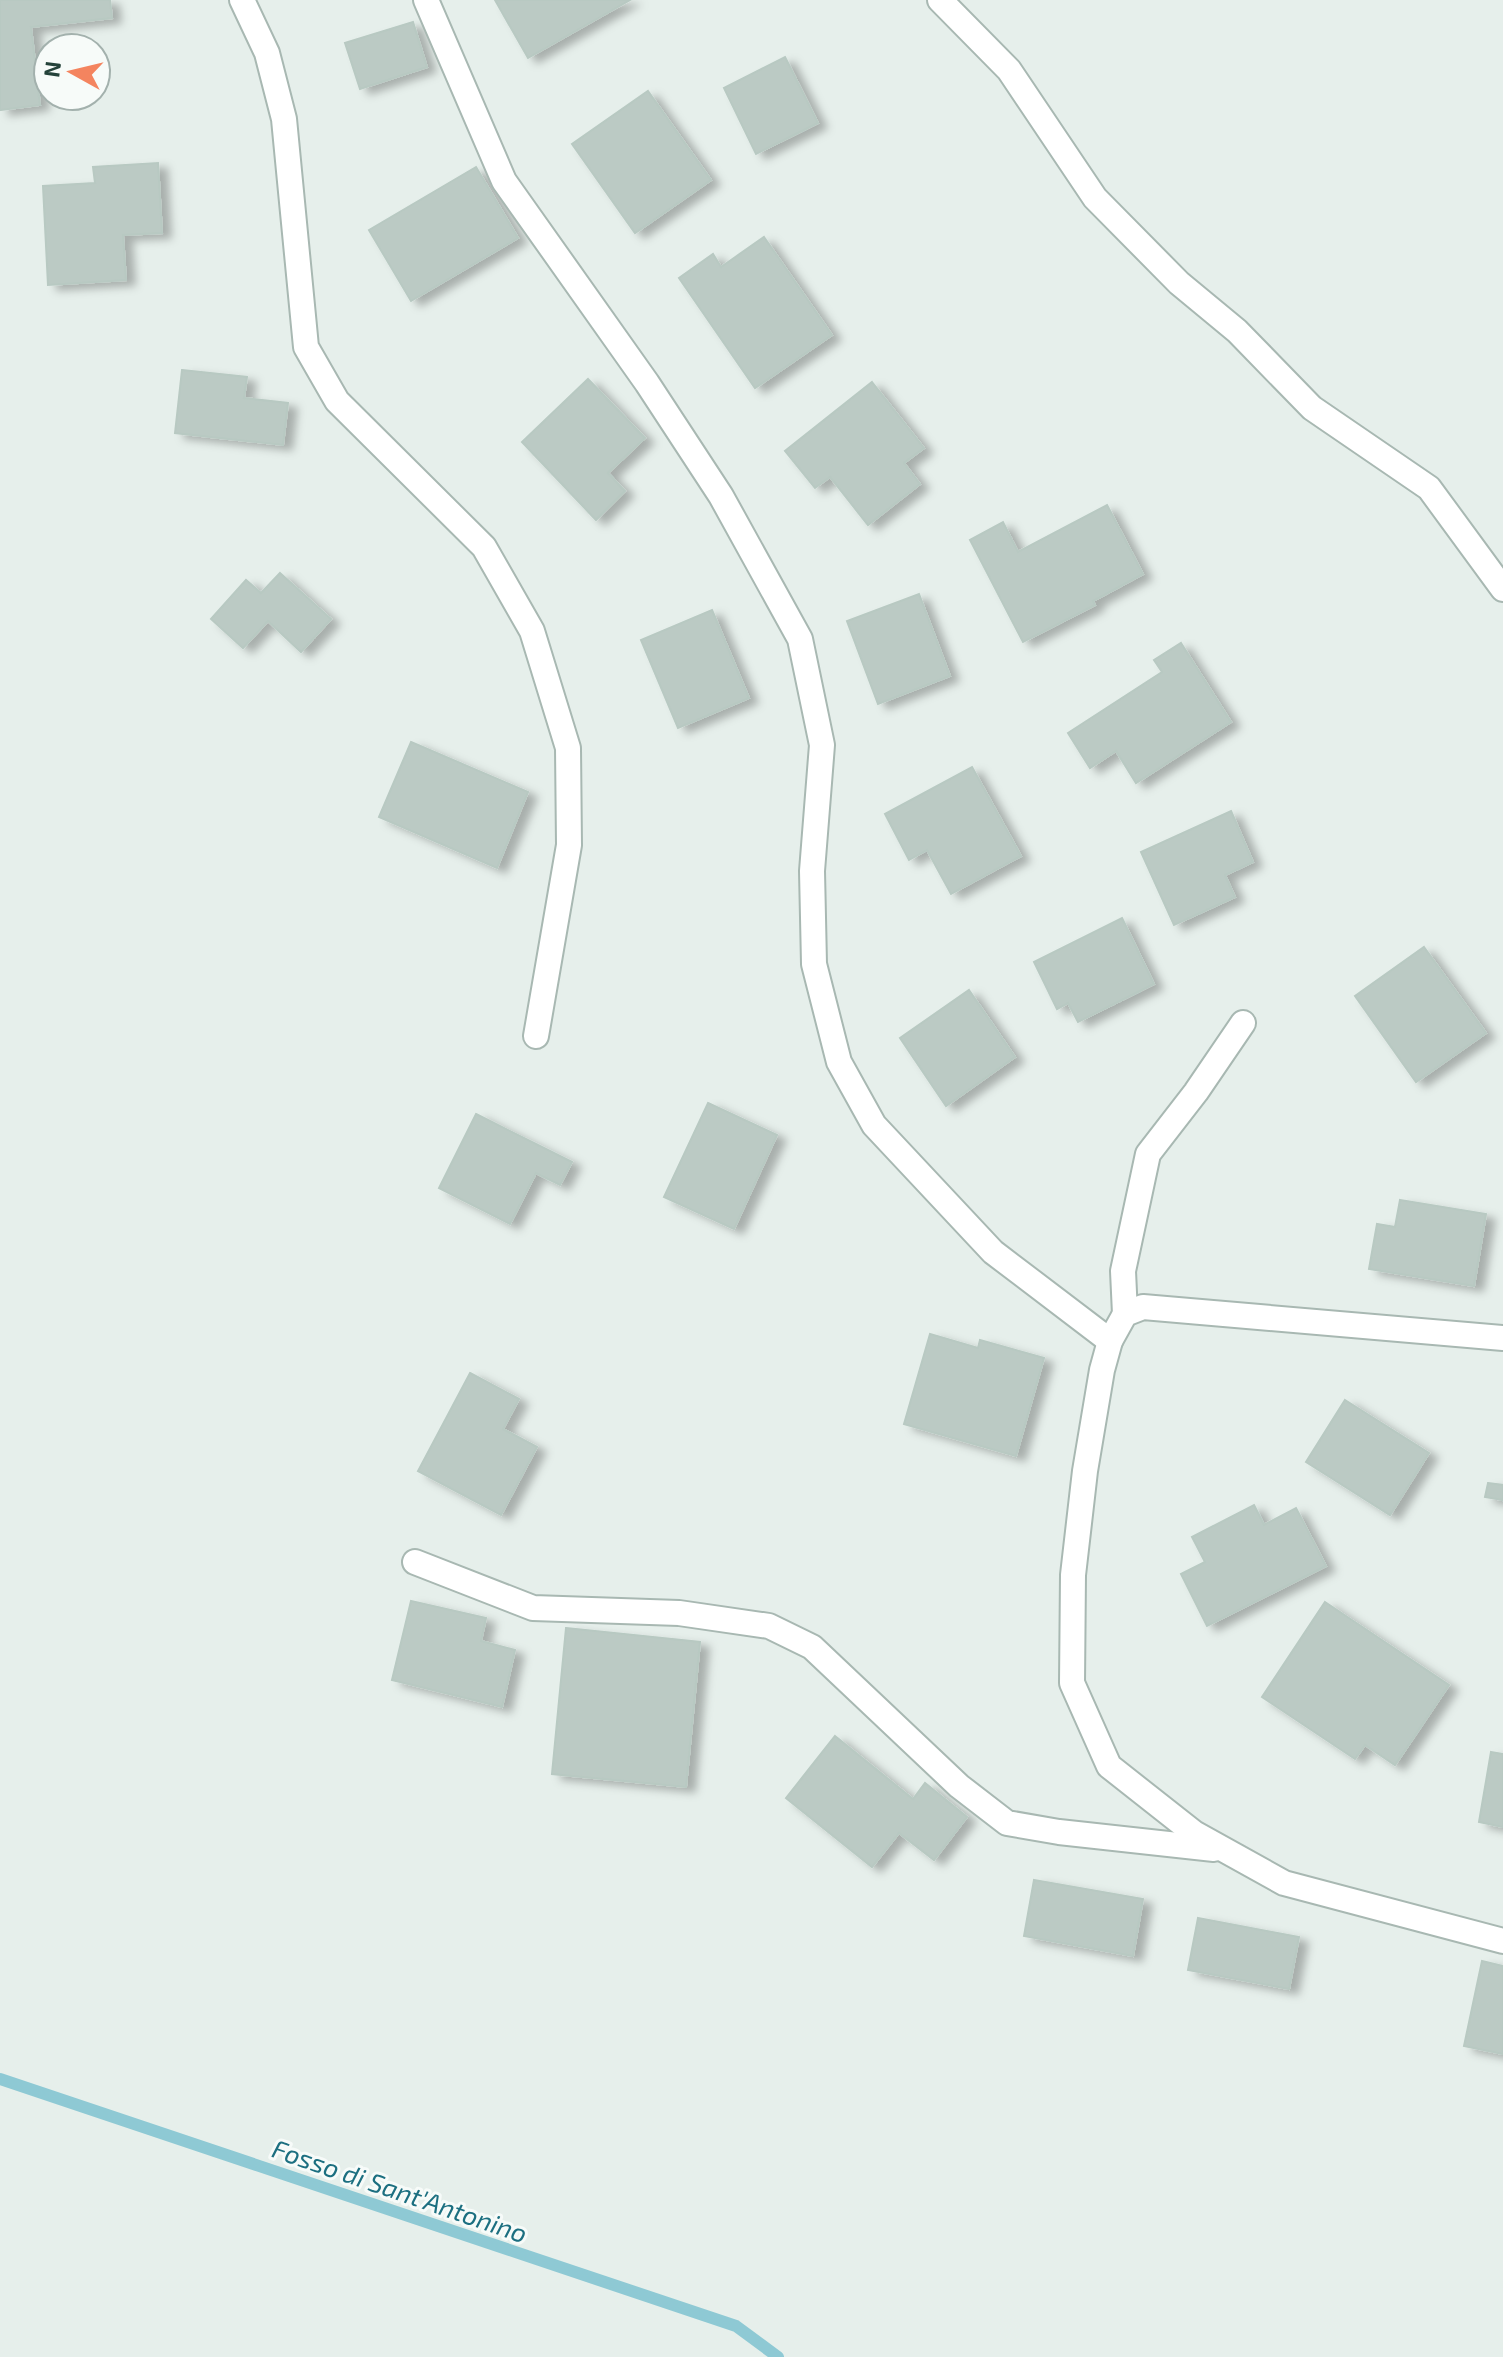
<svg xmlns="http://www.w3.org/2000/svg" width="1503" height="2357" font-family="'Exo 2',sans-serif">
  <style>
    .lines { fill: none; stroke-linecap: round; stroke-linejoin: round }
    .stream { stroke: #8ec9d4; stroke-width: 12 }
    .building { fill: #bbcac4; stroke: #b8c9c2; stroke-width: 2; filter: url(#shadow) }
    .minor-casing { stroke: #a8b8b2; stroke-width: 28 }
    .minor { stroke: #fff; stroke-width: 24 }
    .labels { text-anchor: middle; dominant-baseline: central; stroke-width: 6; stroke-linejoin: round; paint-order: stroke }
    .water-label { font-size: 26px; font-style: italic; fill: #1c6f80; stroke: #f7fbf9 }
  </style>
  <defs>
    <filter id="shadow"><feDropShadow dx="9" dy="5" stdDeviation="4" flood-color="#0004"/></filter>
  </defs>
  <rect width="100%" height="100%" fill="#e6efeb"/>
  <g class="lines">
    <polyline class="stream" points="0,2079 736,2326 778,2357"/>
  </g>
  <g class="building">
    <polygon points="0,0 110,0 112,18 31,27 40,105 0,110"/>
    <polygon points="495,0 630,0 528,58"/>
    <polygon points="413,22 427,67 360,89 345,43"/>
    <polygon points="785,57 818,123 756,154 724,88"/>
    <polygon points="648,91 711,180 635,233 572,144"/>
    <polygon points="158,163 162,233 123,235 126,280 48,285 43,186 95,183 93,167"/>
    <polygon points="476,167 518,238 411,301 369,230"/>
    <polygon points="764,237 832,335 755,388 679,278 713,254 721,267"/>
    <polygon points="182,370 247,377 244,398 288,403 283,445 175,433"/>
    <polygon points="588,379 645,438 608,473 625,491 596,520 522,442"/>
    <polygon points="872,382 924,448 904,463 920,484 868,525 830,477 815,488 785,451"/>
    <polygon points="1107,505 1143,574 1093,601 1095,605 1023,642 970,540 1003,522 1018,552"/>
    <polygon points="280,573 331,619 301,652 268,621 243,648 211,619 246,580 261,593"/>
    <polygon points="919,594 950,676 878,704 847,621"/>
    <polygon points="712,610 749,698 678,728 641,640"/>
    <polygon points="1181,643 1231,722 1136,783 1116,751 1090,768 1068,733 1162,672 1154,660"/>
    <polygon points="411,742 528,792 497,868 379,817"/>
    <polygon points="972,767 1021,856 951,894 927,850 909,860 885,814"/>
    <polygon points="1231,811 1253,862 1225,875 1235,897 1174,925 1141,852"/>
    <polygon points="1122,918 1154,984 1078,1022 1068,1003 1057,1009 1034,962"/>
    <polygon points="1424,947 1486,1033 1416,1082 1355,996"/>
    <polygon points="969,990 1015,1057 946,1106 900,1038"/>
    <polygon points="708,1103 777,1135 734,1229 664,1197"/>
    <polygon points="476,1114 572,1162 560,1185 536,1173 510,1224 439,1188"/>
    <polygon points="1400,1200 1486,1214 1474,1286 1369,1269 1377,1224 1395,1227"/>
    <polygon points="930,1334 978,1348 980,1340 1044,1358 1016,1456 904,1424"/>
    <polygon points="470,1373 519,1399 503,1429 537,1447 501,1515 418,1471"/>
    <polygon points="1345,1400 1429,1453 1390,1515 1306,1462"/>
    <polygon points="1488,1483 1503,1485 1503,1500 1485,1497"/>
    <polygon points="1254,1505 1264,1525 1296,1508 1326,1566 1207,1626 1181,1574 1205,1562 1192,1537"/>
    <polygon points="411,1601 486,1618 481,1641 515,1650 502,1707 392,1680"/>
    <polygon points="1325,1602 1449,1685 1395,1765 1365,1745 1355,1759 1262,1697"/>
    <polygon points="566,1628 700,1642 686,1787 552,1774"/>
    <polygon points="835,1736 913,1799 925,1783 967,1817 934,1860 899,1833 872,1867 786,1798"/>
    <polygon points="1491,1752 1503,1754 1503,1827 1479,1822"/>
    <polygon points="1034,1880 1143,1899 1133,1956 1024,1936"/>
    <polygon points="1198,1918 1299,1937 1289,1989 1188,1970"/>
    <polygon points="1482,1961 1503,1966 1503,2054 1464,2046"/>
  </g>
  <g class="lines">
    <g class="minor-casing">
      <g id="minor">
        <polyline points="242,0 267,53 284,119 306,347 337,401 484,547 532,631 568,748 569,845 536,1036"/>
        <polyline points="426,0 504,181 647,383 721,496 800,639 822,745 812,871 814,964 839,1062 874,1125 993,1252 1110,1341"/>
        <polyline points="940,0 1009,70 1095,198 1179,283 1237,331 1312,408 1429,488 1503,589"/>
        <polyline points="1125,1314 1123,1271 1148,1154 1196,1092 1243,1023"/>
        <polyline points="1503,1338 1143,1307 1125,1314 1110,1341 1102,1370 1085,1471 1073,1575 1072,1683 1109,1766 1194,1833 1284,1883 1503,1941"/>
        <polyline points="415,1562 533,1608 679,1613 769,1626 812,1647 959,1786 1007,1823 1059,1832 1214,1849"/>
      </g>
    </g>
    <use href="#minor" class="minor"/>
  </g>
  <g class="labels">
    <g class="water-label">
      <text transform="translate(400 2190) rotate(19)">Fosso di Sant'Antonino</text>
    </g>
  </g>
  <g transform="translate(72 72) rotate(278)"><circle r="38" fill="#f7fbf9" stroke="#a3b1ad" stroke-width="2"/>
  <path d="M0-6L14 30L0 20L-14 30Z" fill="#f4845f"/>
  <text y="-12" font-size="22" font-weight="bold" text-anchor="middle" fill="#24423a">N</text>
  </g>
</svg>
